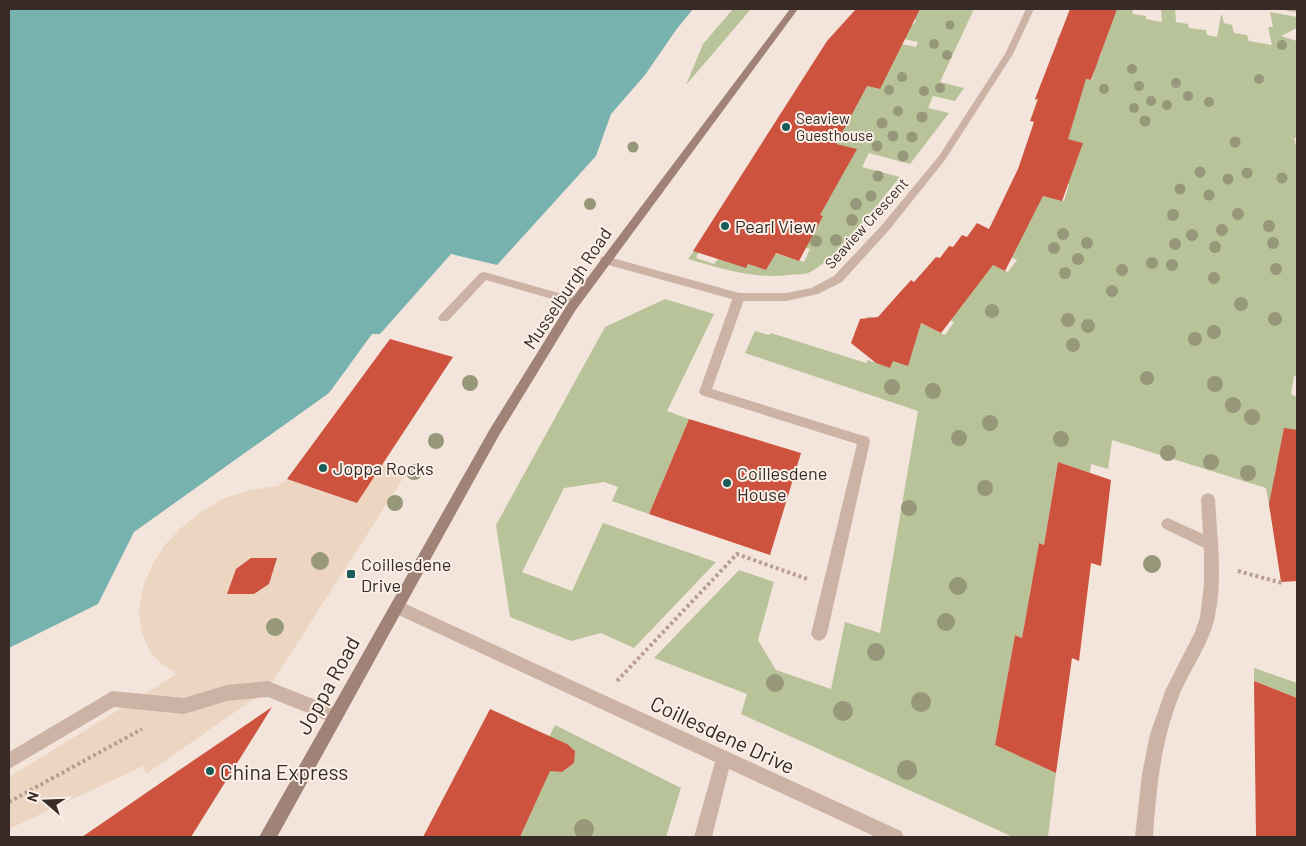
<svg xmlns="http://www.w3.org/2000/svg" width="1306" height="846" font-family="Barlow,sans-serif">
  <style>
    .green { fill: #b9c39a }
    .plaza { fill: #ecd5c1 }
    .water { fill: #78b2af }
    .building { fill: #cd533f }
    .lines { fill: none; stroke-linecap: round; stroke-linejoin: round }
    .path { stroke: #b89d90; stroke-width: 4; stroke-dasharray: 3 3; stroke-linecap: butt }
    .lane { fill: #ccb3a6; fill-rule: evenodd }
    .street { fill: #ccb3a6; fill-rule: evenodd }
    .secondary { fill: #a08277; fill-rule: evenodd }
    .tree { fill: #979779 }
    .poi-dot { fill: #1a5c59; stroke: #fbf0e7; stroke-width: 2 }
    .labels { text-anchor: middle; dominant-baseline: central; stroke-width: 4; stroke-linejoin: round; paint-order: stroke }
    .far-poi-label { font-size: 15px; fill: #382b27; stroke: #fbf0e7; text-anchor: start }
    .far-street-label { font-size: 15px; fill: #382b27; stroke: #fbf0e7 }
    .poi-label { font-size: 18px; fill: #382b27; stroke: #fbf0e7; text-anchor: start }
    .street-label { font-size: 18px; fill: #382b27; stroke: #fbf0e7 }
    .near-street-label { font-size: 21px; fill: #382b27; stroke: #fbf0e7 }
    .near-poi-label { font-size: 21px; fill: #382b27; stroke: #fbf0e7; text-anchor: start }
  </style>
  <rect width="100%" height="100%" fill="#f3e5db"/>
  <g class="green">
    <polygon points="733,9 751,9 686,85 703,44"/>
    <path d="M909,9H974L940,82L964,88L955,101L933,96L928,108L949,113L910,164L869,153L862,167L900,177C881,200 834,262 808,273C802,275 795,274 789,275C754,279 722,269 688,259L694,251L699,252L696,258L714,264L718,259L745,267L748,264L766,270L773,258L757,248L804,262L810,249L782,241L833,149L852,82L879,89L882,83L877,39L916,47L918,42L894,37L888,19L914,24L916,20L904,17Z"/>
    <path d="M1104,9H1132L1133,14L1146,16V19L1162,22L1161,9H1175L1176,22L1188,24L1189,28L1206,30L1207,35L1217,37L1221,15H1222L1224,23L1232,25L1234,33L1247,35L1249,41L1272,45L1268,27H1273L1270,12L1297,17V28L1281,36L1297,41V138H1294L1297,149V377L1294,376L1291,394L1297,397V469L1278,461L1274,476L1297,487V518L1270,511L1266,488L1112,440L1108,469L1091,464L1090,473L1058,462L1044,545L1039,543L1022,638L1015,635L995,745L1056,773L1048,837H1013L741,714L747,694L654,658L739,570L774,582L758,640L776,670L831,689L845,622L880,633L918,411L745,353L755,331L769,335L771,333L866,363L868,360L890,368L867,318L868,316L880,320L889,308L945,335L954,322L939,315L993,265L1008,272L1017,260L1007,255C1021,236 1036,218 1039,195L1064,201L1069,184L1049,178L1082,143L1034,129L1037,101L1035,100V99L1071,108L1084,79L1092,80L1094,71L1050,60L1052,54L1089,63L1091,57L1099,59L1102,51L1057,40L1060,35L1093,42L1115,13Z"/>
    <polygon points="665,299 714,314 667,411 689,419 649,514 612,501 618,487 604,482 564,488 522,572 572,591 603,523 716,562 634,648 601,633 571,641 510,617 496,525 605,327"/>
    <polygon points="1254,668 1297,683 1297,698 1254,681"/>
    <polygon points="555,725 681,788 666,837 520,837 551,768 562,772 574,763 573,750 549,737"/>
  </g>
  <polygon class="plaza" points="382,464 407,472 268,689 146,774 143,766 9,829 9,777 177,674 162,664 151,653 142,634 139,611 143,587 153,563 164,546 180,529 198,514 225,498 251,490 278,486 287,479 357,503"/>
  <polygon class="water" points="9,9 693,9 676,30 645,75 611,114 596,156 497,265 451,254 380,334 372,334 329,393 134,532 98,604 9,648"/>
  <g class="building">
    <polygon points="856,9 920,9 880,89 867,86 836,144 857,149 820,215 823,216 799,261 776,253 766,270 748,264 746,268 693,251 827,41"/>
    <polygon points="1070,9 1117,9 1091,80 1086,79 1068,139 1083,143 1062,201 1043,196 1005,271 993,265 941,333 921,323 908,366 893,361 890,368 876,363 851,343 860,319 878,317 911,280 914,282 936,257 940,258 949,246 953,247 962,235 967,237 977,223 989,229 1018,169 1034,122 1030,121 1038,99 1035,99"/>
    <polygon points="390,339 453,357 357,503 287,479"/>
    <polygon points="689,419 801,453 770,555 649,514"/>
    <polygon points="1284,428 1297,430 1297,581 1281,582 1269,504"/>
    <polygon points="1058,462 1111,480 1101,566 1091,563 1079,661 1072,658 1056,773 995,745 1015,635 1022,638 1039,543 1044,545"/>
    <polygon points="251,558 277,558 269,584 254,594 227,594 236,569"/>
    <polygon points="1254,681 1297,698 1297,837 1256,837"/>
    <polygon points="272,707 191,837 82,837 175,773"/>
    <polygon points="490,709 567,744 575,751 574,763 562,772 550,771 520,837 423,837"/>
  </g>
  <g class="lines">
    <g class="path">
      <polyline points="1238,571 1282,583"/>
      <polyline points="617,681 737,554 807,579"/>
      <polyline points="9,802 142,729"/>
    </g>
    <g class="lane">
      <polygon points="484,272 580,299 582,302 576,306 486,280 448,321 440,321 438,318 440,315 480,273"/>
      <polygon points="739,293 745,297 712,389 864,436 868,437 870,441 827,634 824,639 819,641 814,639 811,634 857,444 701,395 699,392 733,297"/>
      <polygon points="268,681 341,710 343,716 341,722 335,724 268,697 227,701 184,714 114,707 9,769 9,752 112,691 184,698 227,685"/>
    </g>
    <g class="street">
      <polygon points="1026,9 1034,9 1013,54 945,160 889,230 842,282 818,294 786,301 739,301 601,263 600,260 601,257 605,256 739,293 786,293 811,288 834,276 881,226 939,156 1005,54"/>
      <polygon points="1286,9 1297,9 1297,12 1287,11"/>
      <path d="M1208,493L1213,495L1215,499C1217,538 1223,578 1215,616C1209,645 1190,669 1179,696C1161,741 1156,789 1153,837H1135L1142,774L1150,734L1166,689L1195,632L1200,617L1204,584V548L1163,528L1161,524L1163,520L1168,518L1203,534L1201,499L1203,495Z"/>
      <polygon points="397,600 901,831 904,837 876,837 729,769 712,837 694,837 715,762 392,612 390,607 392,602"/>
    </g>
    <polygon class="secondary" points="790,9 798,9 575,311 498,437 277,837 259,837 490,429 567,305"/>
  </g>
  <g class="tree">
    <circle cx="950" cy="25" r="4.5"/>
    <circle cx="934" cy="44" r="5"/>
    <circle cx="1282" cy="45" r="5"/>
    <circle cx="947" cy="55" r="5"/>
    <circle cx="1132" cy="69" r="5"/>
    <circle cx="902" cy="77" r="5"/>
    <circle cx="1259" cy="79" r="5"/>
    <circle cx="1176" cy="83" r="5"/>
    <circle cx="1139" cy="86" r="5"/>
    <circle cx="940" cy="88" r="5"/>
    <circle cx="1104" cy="89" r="5"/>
    <circle cx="889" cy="90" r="5"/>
    <circle cx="924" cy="91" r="5"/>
    <circle cx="1188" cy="96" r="5"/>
    <circle cx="1151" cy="101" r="5"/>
    <circle cx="1209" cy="102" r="5"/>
    <circle cx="1167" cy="105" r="5"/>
    <circle cx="1134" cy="108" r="5"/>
    <circle cx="898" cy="111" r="5"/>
    <circle cx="922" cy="117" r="5.5"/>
    <circle cx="1145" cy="121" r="5.5"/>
    <circle cx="882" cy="123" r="5.5"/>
    <circle cx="893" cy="136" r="5.5"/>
    <circle cx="912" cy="137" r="5.5"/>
    <circle cx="1235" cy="142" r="5.5"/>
    <circle cx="877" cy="146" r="5.5"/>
    <circle cx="633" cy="147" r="5.5"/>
    <circle cx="903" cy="156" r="5.5"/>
    <circle cx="1200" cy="172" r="5.5"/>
    <circle cx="1247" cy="173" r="5.5"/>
    <circle cx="878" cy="176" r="5.5"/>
    <circle cx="1282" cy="178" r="5.5"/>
    <circle cx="1228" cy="179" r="5.5"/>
    <circle cx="1180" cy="189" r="5.5"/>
    <circle cx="1209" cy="195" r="5.5"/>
    <circle cx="871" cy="196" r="5.5"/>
    <circle cx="590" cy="204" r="6"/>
    <circle cx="856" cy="204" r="6"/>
    <circle cx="1238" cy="214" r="6"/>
    <circle cx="1173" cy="215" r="6"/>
    <circle cx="852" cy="220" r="6"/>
    <circle cx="1269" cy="226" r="6"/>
    <circle cx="1222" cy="230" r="6"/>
    <circle cx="1063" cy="234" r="6"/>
    <circle cx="1192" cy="235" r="6"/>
    <circle cx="836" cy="240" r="6"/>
    <circle cx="816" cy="241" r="6"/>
    <circle cx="1087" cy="243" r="6"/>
    <circle cx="1273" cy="243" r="6"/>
    <circle cx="1175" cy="244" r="6"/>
    <circle cx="1215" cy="247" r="6"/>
    <circle cx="1054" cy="248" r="6"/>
    <circle cx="1078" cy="259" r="6"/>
    <circle cx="1152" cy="263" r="6"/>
    <circle cx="1172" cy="265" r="6"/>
    <circle cx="1276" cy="269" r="6"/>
    <circle cx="1122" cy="270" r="6"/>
    <circle cx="1065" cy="273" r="6"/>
    <circle cx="1214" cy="278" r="6"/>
    <circle cx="1112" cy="291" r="6"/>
    <circle cx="1241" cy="304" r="7"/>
    <circle cx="992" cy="311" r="7"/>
    <circle cx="1275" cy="319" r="7"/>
    <circle cx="1068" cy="320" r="7"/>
    <circle cx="1088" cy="326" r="7"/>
    <circle cx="1214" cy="332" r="7"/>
    <circle cx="1195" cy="339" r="7"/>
    <circle cx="1073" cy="345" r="7"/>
    <circle cx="1147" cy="378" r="7"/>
    <circle cx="470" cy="383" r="8"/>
    <circle cx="1215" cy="384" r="8"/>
    <circle cx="892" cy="387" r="8"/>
    <circle cx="933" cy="391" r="8"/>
    <circle cx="1233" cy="405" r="8"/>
    <circle cx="1252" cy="417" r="8"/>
    <circle cx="990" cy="423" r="8"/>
    <circle cx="959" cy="438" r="8"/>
    <circle cx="1061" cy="439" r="8"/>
    <circle cx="436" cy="441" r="8"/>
    <circle cx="1168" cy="453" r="8"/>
    <circle cx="1211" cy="462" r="8"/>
    <circle cx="414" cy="472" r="8"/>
    <circle cx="1248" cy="473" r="8"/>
    <circle cx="985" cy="488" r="8"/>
    <circle cx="395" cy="503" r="8"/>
    <circle cx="909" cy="508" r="8"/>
    <circle cx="320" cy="561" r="9"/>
    <circle cx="1152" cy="564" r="9"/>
    <circle cx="958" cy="586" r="9"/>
    <circle cx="946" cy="622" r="9"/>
    <circle cx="275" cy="627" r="9"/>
    <circle cx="876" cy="652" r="9"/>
    <circle cx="775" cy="683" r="9"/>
    <circle cx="921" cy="702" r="10"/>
    <circle cx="843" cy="711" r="10"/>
    <circle cx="907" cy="770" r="10"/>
    <circle cx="584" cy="829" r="10"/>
  </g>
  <g class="poi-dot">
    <circle cx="786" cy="127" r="5"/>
    <circle cx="725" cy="226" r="5"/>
    <circle cx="323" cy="468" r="5"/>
    <circle cx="727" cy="483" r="5"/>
    <rect x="346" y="569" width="10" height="10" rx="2.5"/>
    <circle cx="210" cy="771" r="5"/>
  </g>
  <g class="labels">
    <g class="far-poi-label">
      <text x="796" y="118">Seaview<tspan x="796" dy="17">Guesthouse</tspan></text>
    </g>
    <g class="far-street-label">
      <text transform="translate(866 223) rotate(-48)">Seaview Crescent</text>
    </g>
    <g class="poi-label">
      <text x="735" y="226">Pearl View</text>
      <text x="333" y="468">Joppa Rocks</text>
      <text x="737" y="473">Coillesdene<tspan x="737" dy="21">House</tspan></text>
      <text x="361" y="564">Coillesdene<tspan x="361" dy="21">Drive</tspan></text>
    </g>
    <g class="street-label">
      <text transform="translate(567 288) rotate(-56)">Musselburgh Road</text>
    </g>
    <g class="near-street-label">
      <text transform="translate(327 685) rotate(-61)">Joppa Road</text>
      <text transform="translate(723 734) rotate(25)">Coillesdene Drive</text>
    </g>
    <g class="near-poi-label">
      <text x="220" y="771">China Express</text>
    </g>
  </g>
  <rect width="1306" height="846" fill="none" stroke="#382b27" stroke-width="20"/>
  <g transform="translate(45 801) rotate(289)" stroke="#fbf0e7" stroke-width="4" paint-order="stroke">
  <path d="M0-4L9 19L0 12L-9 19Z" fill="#382b27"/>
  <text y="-8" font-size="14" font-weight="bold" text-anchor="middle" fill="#382b27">N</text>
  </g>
</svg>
